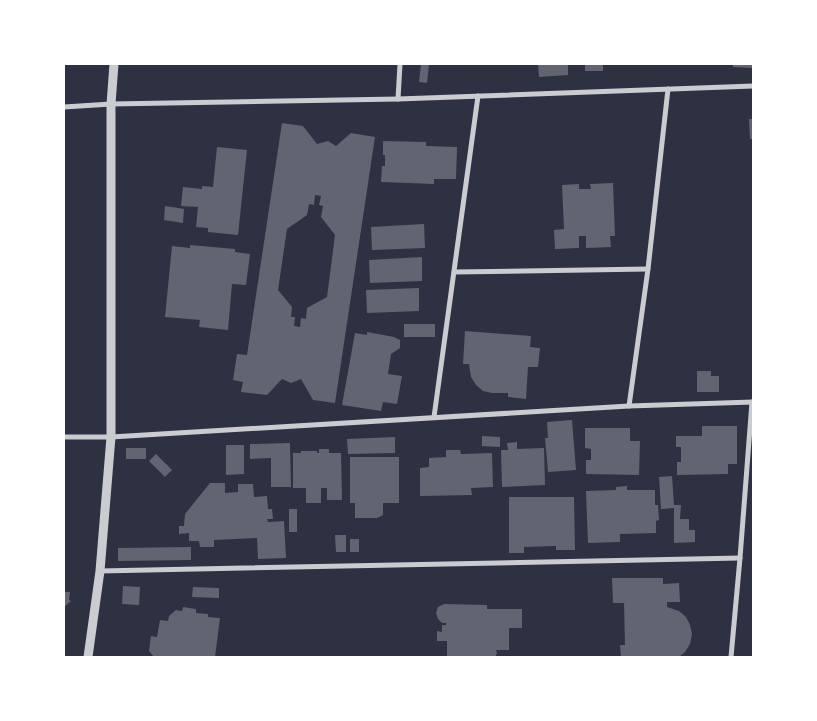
<svg xmlns="http://www.w3.org/2000/svg" width="817" height="721" font-family="'Noto Sans',sans-serif">
  <style>
    .building { fill: #626471; fill-rule: evenodd }
    .lines { fill: none; stroke-linecap: round; stroke-linejoin: round }
    .minor { stroke: #caccd0; stroke-width: 5 }
    .tertiary { stroke: #caccd0; stroke-width: 9 }
  </style>
  <rect width="100%" height="100%" fill="#2d3142"/>
  <g class="building">
    <polygon points="421,64 429,64 427,83 419,82"/>
    <polygon points="538,64 568,64 568,75 539,77"/>
    <rect x="585" y="64" width="18" height="7"/>
    <polygon points="733,64 753,64 753,68 733,67"/>
    <polygon points="749,119 753,119 753,139 750,139"/>
    <path d="M282,123L303,126L317,144L328,141L336,146L351,133L375,137L335,403L313,400L301,379L291,383L282,379L267,395L241,392L243,382L233,380L237,354L247,355ZM315,195L321,196L319,205L323,206L321,217L335,235L327,297L307,308L306,319L301,318L300,327L294,326L295,317H291L292,307L278,290L287,229L307,215L309,204L314,205Z"/>
    <polygon points="383,141 426,142 426,146 457,147 456,179 434,179 434,184 381,182 382,166 385,166 385,155 383,155"/>
    <polygon points="217,147 247,150 238,235 208,232 208,228 196,227 198,207 181,206 183,187 202,189 202,186 213,187"/>
    <polygon points="613,183 615,236 610,236 611,247 586,248 586,236 579,236 579,248 555,249 554,230 564,229 562,185 579,184 579,189 591,189 590,184"/>
    <polygon points="165,206 184,209 183,223 164,220"/>
    <polygon points="424,224 425,248 372,250 371,227"/>
    <polygon points="190,245 235,249 235,252 250,254 246,285 232,284 228,330 199,327 200,320 165,317 172,246 190,248"/>
    <polygon points="422,257 422,281 370,283 369,260"/>
    <polygon points="419,288 419,311 367,313 366,290"/>
    <rect x="404" y="324" width="31" height="13"/>
    <polygon points="465,331 531,336 530,347 540,348 538,367 528,367 526,399 508,397 508,393 492,393 483,391 476,385 471,377 469,364 463,364"/>
    <polygon points="367,332 394,337 400,340 400,348 391,354 388,374 402,376 397,404 383,402 381,411 342,405 355,333 367,335"/>
    <polygon points="697,371 711,371 711,376 719,376 719,392 697,392"/>
    <polygon points="572,420 576,470 548,472 545,438 548,438 547,422"/>
    <polygon points="702,426 737,426 737,464 728,464 728,474 677,475 677,462 681,462 681,447 676,447 676,436 702,436"/>
    <polygon points="585,428 630,428 630,441 640,441 639,475 586,474 586,460 591,460 591,449 585,448"/>
    <polygon points="482,436 500,437 500,447 482,446"/>
    <polygon points="395,437 395,453 348,454 347,439"/>
    <polygon points="517,442 517,449 544,448 545,485 502,487 501,450 508,450 507,443"/>
    <polygon points="290,443 291,487 271,487 271,458 250,459 250,444"/>
    <polygon points="226,445 244,445 244,474 226,475"/>
    <rect x="126" y="448" width="20" height="11"/>
    <polygon points="319,449 329,449 329,453 341,453 342,500 327,500 327,488 321,488 321,503 306,503 306,488 293,488 293,453 301,453 301,451 317,451 317,453 319,453"/>
    <polygon points="446,450 460,450 461,454 492,453 493,487 471,488 472,495 420,496 420,468 429,467 429,458 446,457"/>
    <polygon points="156,454 172,470 165,477 149,461"/>
    <polygon points="350,457 399,457 399,503 383,503 383,515 377,518 355,518 355,503 350,503"/>
    <polygon points="672,476 674,505 681,505 680,519 689,519 689,530 695,530 695,542 674,543 674,508 661,509 659,477"/>
    <polygon points="210,483 225,483 225,493 238,492 238,484 253,484 254,497 267,496 268,509 272,509 273,519 267,519 268,522 284,521 286,558 258,559 257,538 214,540 214,547 200,547 199,541 189,541 189,533 179,534 179,526 184,526 185,514"/>
    <polygon points="627,486 627,490 655,490 655,505 658,505 659,520 656,521 656,533 620,534 620,542 588,543 586,491 616,490 616,487"/>
    <polygon points="509,497 574,497 575,550 556,550 556,546 524,547 524,553 509,553"/>
    <rect x="289" y="509" width="8" height="23"/>
    <polygon points="335,535 346,535 346,552 336,552"/>
    <rect x="350" y="539" width="9" height="13"/>
    <polygon points="191,547 191,560 118,561 118,548"/>
    <polygon points="612,578 663,578 663,584 679,583 680,602 667,602 667,607 679,611 686,617 690,625 692,634 690,644 685,652 679,657 621,657 620,645 625,645 624,603 613,603"/>
    <polygon points="123,586 140,587 139,605 122,604"/>
    <polygon points="193,587 219,588 219,598 192,597"/>
    <polygon points="64,592 70,592 69,600 71,601 64,607"/>
    <polygon points="444,604 487,605 487,609 522,609 522,628 509,628 509,650 496,650 497,653 495,657 447,657 447,641 437,641 437,631 442,632 442,625 446,625 446,623 442,623 438,619 436,613 438,607"/>
    <polygon points="183,607 196,609 196,613 208,614 208,617 220,618 215,657 154,657 149,651 151,636 157,637 160,620 168,621 169,616 176,610 182,611"/>
  </g>
  <g class="lines">
    <g class="minor">
      <polyline points="398,99 400,64"/>
      <polyline points="64,107 111,104 398,99 753,86"/>
      <polyline points="454,272 648,269"/>
      <polyline points="629,406 648,269 668,89"/>
      <polyline points="434,417 478,96"/>
      <polyline points="64,437 111,437 629,406 753,402"/>
      <polyline points="100,571 740,558"/>
      <polyline points="731,657 740,558 752,402"/>
    </g>
    <polyline class="tertiary" points="88,657 100,571 111,437 111,104 114,64"/>
  </g>
  <rect width="817" height="721" fill="none" stroke="#ffffff" stroke-width="130"/>
</svg>
